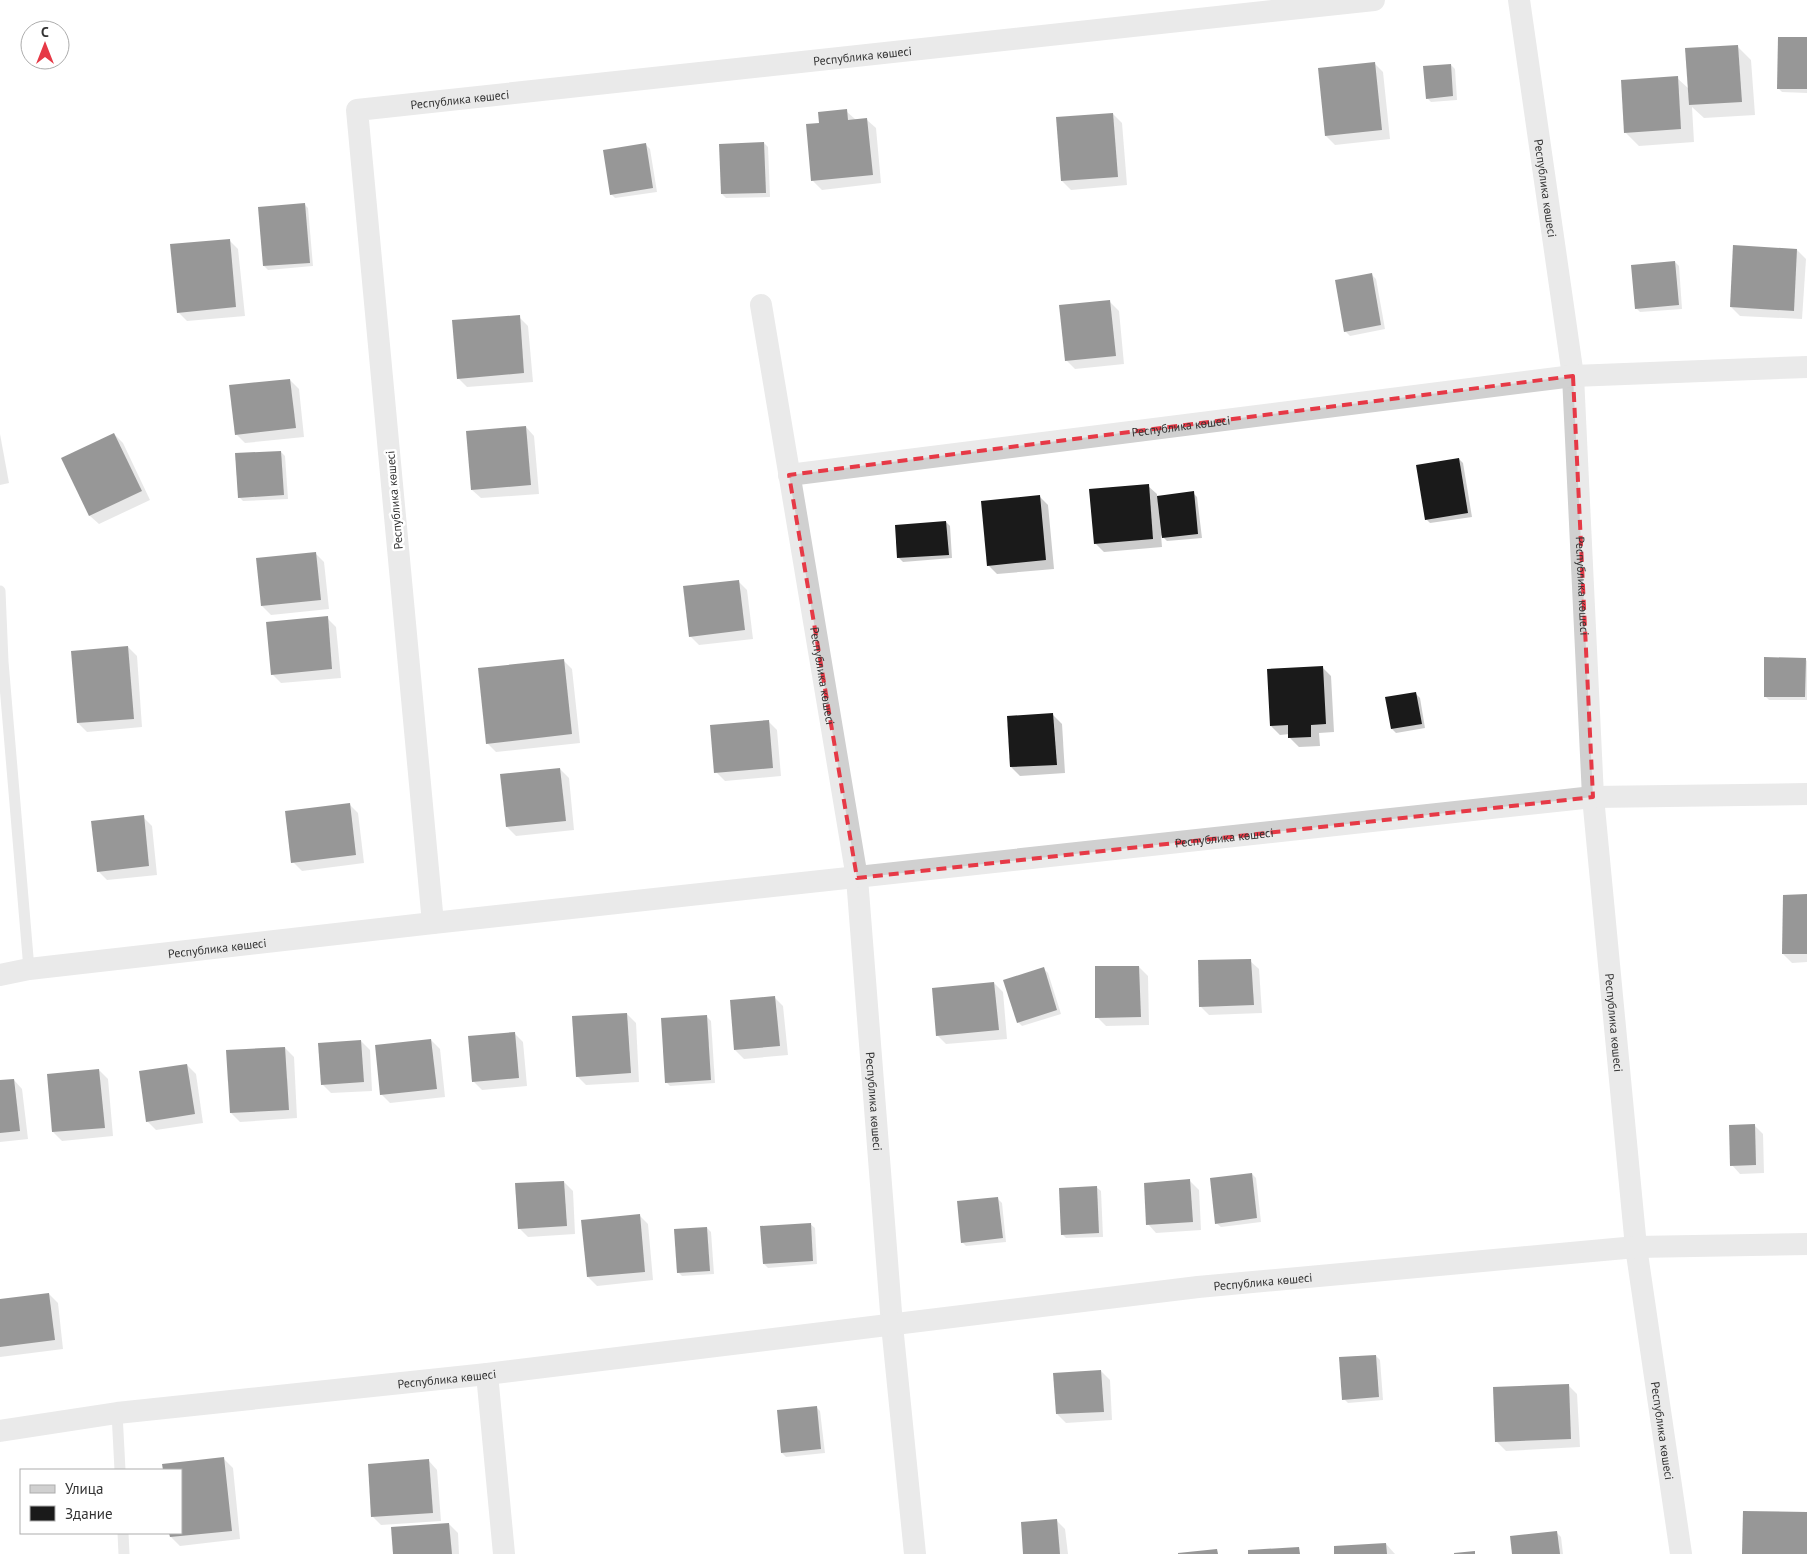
<svg xmlns="http://www.w3.org/2000/svg" width="1807" height="1554" font-family="'PT Sans',sans-serif">
  <style>
    .shadow { fill: #0003 }
    .building { fill: #1a1a1a }
    .lines { fill: none; stroke-linecap: round; stroke-linejoin: round }
    .service { stroke: #d0d0d0; stroke-width: 11 }
    .minor { stroke: #d0d0d0; stroke-width: 22 }
    .marked { fill: none; stroke: #e63946; stroke-width: 4; stroke-dasharray: 10 6; stroke-linejoin: round }
    .labels { text-anchor: middle; dominant-baseline: central; stroke-width: 5; stroke-linejoin: round; paint-order: stroke }
    .street-label { font-size: 12px; fill: #333; stroke: #fff }
  </style>
  <rect width="100%" height="100%" fill="#fff"/>
  <g class="shadow">
    <polygon points="1807,39 1807,93 1782,92 1778,88"/>
    <polygon points="1737,46 1751,60 1755,115 1704,118 1692,107 1694,142 1639,146 1625,132 1677,78 1689,89"/>
    <polygon points="1374,63 1383,72 1390,139 1335,145 1326,136"/>
    <polygon points="1451,65 1455,69 1457,100 1431,102 1427,98"/>
    <polygon points="846,111 855,119 867,120 876,128 881,183 822,190 813,181 821,124"/>
    <polygon points="1113,114 1122,123 1127,185 1071,190 1062,181"/>
    <polygon points="764,143 768,147 770,197 726,198 722,194"/>
    <polygon points="646,145 650,149 657,192 615,198 611,194"/>
    <polygon points="304,204 308,208 313,266 268,270 264,266"/>
    <polygon points="229,240 238,249 245,316 187,321 178,312"/>
    <polygon points="1797,250 1806,259 1802,319 1740,316 1731,307"/>
    <polygon points="1675,262 1679,266 1682,309 1640,312 1636,308"/>
    <polygon points="1371,274 1376,279 1385,329 1350,336 1345,331"/>
    <polygon points="1110,302 1119,311 1124,364 1075,369 1066,360"/>
    <polygon points="519,317 528,326 533,382 467,387 458,378"/>
    <polygon points="290,380 299,389 304,437 245,443 236,434"/>
    <polygon points="526,427 534,436 539,494 481,498 472,490"/>
    <polygon points="0,434 9,483 0,485"/>
    <polygon points="114,434 123,443 150,500 99,524 90,516 63,458"/>
    <polygon points="281,452 285,456 288,499 243,501 239,497"/>
    <polygon points="1459,459 1463,463 1472,517 1430,523 1426,519"/>
    <polygon points="1148,486 1157,494 1157,497 1193,493 1197,497 1202,538 1167,541 1161,535 1162,547 1104,552 1095,543"/>
    <polygon points="1039,496 1048,505 1054,569 997,574 988,565"/>
    <polygon points="946,522 950,526 952,558 903,562 899,558 896,526"/>
    <polygon points="316,554 324,562 329,609 271,615 262,606"/>
    <polygon points="738,581 747,590 753,639 699,645 690,636"/>
    <polygon points="327,618 336,627 341,678 281,683 272,674"/>
    <polygon points="128,647 137,656 142,727 87,732 78,723"/>
    <polygon points="1805,659 1807,661 1807,700 1769,700 1765,696"/>
    <polygon points="563,660 572,669 580,743 496,752 487,743"/>
    <polygon points="1322,667 1331,676 1334,732 1319,733 1320,746 1299,747 1290,738 1290,734 1280,735 1271,726"/>
    <polygon points="1416,694 1420,698 1425,728 1396,733 1392,729"/>
    <polygon points="1053,715 1062,724 1065,773 1020,776 1011,767"/>
    <polygon points="768,721 777,730 781,776 725,781 716,772"/>
    <polygon points="560,769 569,778 574,830 516,836 507,827 502,775"/>
    <polygon points="349,804 358,813 364,863 302,871 293,862"/>
    <polygon points="143,817 152,826 157,875 107,880 98,871"/>
    <polygon points="1807,895 1807,962 1792,963 1783,954"/>
    <polygon points="1250,961 1259,969 1262,1013 1209,1015 1200,1006"/>
    <polygon points="1139,967 1148,976 1149,1025 1106,1026 1097,1017"/>
    <polygon points="1044,969 1048,973 1061,1014 1022,1026 1018,1022"/>
    <polygon points="994,983 1003,992 1007,1039 946,1044 937,1035"/>
    <polygon points="774,997 783,1006 788,1055 744,1059 735,1050"/>
    <polygon points="627,1014 636,1023 639,1082 586,1085 577,1076"/>
    <polygon points="706,1016 711,1021 715,1083 670,1086 666,1082"/>
    <polygon points="514,1033 523,1042 527,1086 482,1090 473,1081"/>
    <polygon points="431,1040 440,1049 445,1097 390,1103 381,1094"/>
    <polygon points="361,1041 370,1050 372,1091 331,1093 322,1084"/>
    <polygon points="285,1048 294,1057 297,1118 240,1122 231,1113"/>
    <polygon points="187,1065 196,1074 203,1123 156,1130 147,1121"/>
    <polygon points="99,1070 108,1079 113,1136 62,1141 53,1132 48,1075"/>
    <polygon points="14,1080 22,1089 28,1139 0,1142 0,1082"/>
    <polygon points="1754,1125 1763,1134 1764,1173 1740,1174 1732,1165"/>
    <polygon points="1252,1174 1256,1178 1261,1222 1221,1227 1216,1223"/>
    <polygon points="1190,1181 1199,1190 1201,1230 1156,1233 1148,1224"/>
    <polygon points="564,1182 573,1191 575,1234 528,1237 519,1228"/>
    <polygon points="1096,1187 1101,1191 1103,1237 1066,1238 1062,1234"/>
    <polygon points="998,1199 1002,1203 1006,1242 966,1246 962,1242"/>
    <polygon points="639,1215 648,1224 653,1280 597,1286 588,1277"/>
    <polygon points="810,1224 815,1228 817,1264 768,1268 764,1264"/>
    <polygon points="707,1228 711,1232 714,1274 682,1276 678,1272"/>
    <polygon points="49,1294 58,1303 63,1349 0,1357 0,1301"/>
    <polygon points="1376,1356 1380,1360 1383,1400 1348,1403 1344,1399"/>
    <polygon points="1101,1371 1110,1380 1112,1420 1066,1423 1057,1414"/>
    <polygon points="1568,1385 1577,1394 1580,1447 1506,1451 1497,1442"/>
    <polygon points="816,1407 820,1411 825,1453 786,1457 782,1453"/>
    <polygon points="224,1459 233,1468 240,1539 180,1546 171,1537 170,1533 181,1533 181,1470 164,1470 163,1465"/>
    <polygon points="429,1461 437,1470 441,1521 381,1525 372,1516"/>
    <polygon points="1056,1520 1065,1529 1068,1554 1025,1554"/>
    <polygon points="449,1524 458,1533 459,1554 394,1554"/>
    <polygon points="1557,1533 1561,1537 1563,1554 1513,1554"/>
    <polygon points="1386,1544 1395,1554 1335,1554"/>
  </g>
  <g class="building">
    <polygon points="1778,37 1807,37 1807,89 1777,89"/>
    <polygon points="1738,45 1742,102 1689,105 1685,48"/>
    <polygon points="1375,62 1382,130 1325,136 1318,68"/>
    <polygon points="1451,64 1453,96 1426,99 1423,66"/>
    <polygon points="1678,76 1681,129 1624,133 1621,80"/>
    <polygon points="847,109 848,120 867,118 873,175 811,181 806,124 819,123 818,112"/>
    <polygon points="1113,113 1118,177 1061,181 1056,117"/>
    <polygon points="764,142 766,193 721,194 719,144"/>
    <polygon points="646,143 653,188 610,195 603,150"/>
    <polygon points="305,203 310,263 263,266 258,207"/>
    <polygon points="230,239 236,307 177,313 170,244"/>
    <polygon points="1733,245 1797,249 1794,311 1730,307"/>
    <polygon points="1675,261 1679,305 1635,309 1631,265"/>
    <polygon points="1372,273 1381,325 1344,332 1335,280"/>
    <polygon points="1110,300 1116,356 1065,361 1059,305"/>
    <polygon points="520,315 524,373 457,379 452,320"/>
    <polygon points="290,379 296,428 235,435 229,385"/>
    <polygon points="526,426 531,485 471,490 466,431"/>
    <polygon points="114,433 142,491 89,516 61,458"/>
    <polygon points="281,451 284,495 238,498 235,453"/>
    <polygon points="1459,458 1468,513 1425,520 1416,465"/>
    <polygon points="1149,484 1153,539 1094,544 1089,489"/>
    <polygon points="1194,491 1198,534 1162,538 1157,496"/>
    <polygon points="1040,495 1046,560 987,566 981,501"/>
    <polygon points="946,521 949,555 897,558 895,525"/>
    <polygon points="316,552 321,600 261,606 256,558"/>
    <polygon points="739,580 745,630 689,637 683,586"/>
    <polygon points="328,616 332,669 271,675 266,622"/>
    <polygon points="128,646 134,719 77,723 71,651"/>
    <polygon points="1764,657 1806,658 1805,697 1764,697"/>
    <polygon points="564,659 572,734 486,744 478,668"/>
    <polygon points="1323,666 1326,724 1311,725 1311,737 1288,738 1288,725 1270,726 1267,669"/>
    <polygon points="1416,692 1422,724 1391,729 1385,697"/>
    <polygon points="1053,713 1057,765 1010,767 1007,716"/>
    <polygon points="769,720 773,768 714,773 710,725"/>
    <polygon points="560,768 566,821 506,827 500,774"/>
    <polygon points="350,803 356,855 291,863 285,811"/>
    <polygon points="144,815 149,866 97,872 91,821"/>
    <polygon points="1807,894 1807,954 1782,954 1783,895"/>
    <polygon points="1251,959 1254,1005 1199,1007 1198,960"/>
    <polygon points="1095,966 1139,966 1141,1017 1095,1018"/>
    <polygon points="1044,967 1057,1010 1017,1023 1003,980"/>
    <polygon points="994,982 999,1030 936,1036 932,988"/>
    <polygon points="775,996 780,1046 734,1050 730,1000"/>
    <polygon points="627,1013 631,1073 576,1077 572,1016"/>
    <polygon points="707,1015 711,1080 665,1083 661,1018"/>
    <polygon points="515,1032 519,1078 472,1082 468,1036"/>
    <polygon points="431,1039 437,1089 380,1095 375,1045"/>
    <polygon points="361,1040 364,1082 321,1085 318,1043"/>
    <polygon points="285,1047 289,1110 230,1113 226,1050"/>
    <polygon points="187,1064 195,1114 146,1122 139,1071"/>
    <polygon points="99,1069 105,1128 52,1132 47,1074"/>
    <polygon points="14,1079 20,1131 0,1133 0,1080"/>
    <polygon points="1755,1124 1756,1165 1730,1166 1729,1125"/>
    <polygon points="1252,1173 1257,1218 1215,1224 1210,1178"/>
    <polygon points="1190,1179 1193,1222 1146,1225 1144,1183"/>
    <polygon points="564,1181 567,1226 518,1229 515,1183"/>
    <polygon points="1097,1186 1099,1233 1061,1235 1059,1188"/>
    <polygon points="998,1197 1003,1238 961,1243 957,1201"/>
    <polygon points="640,1214 645,1272 587,1277 581,1220"/>
    <polygon points="811,1223 813,1261 763,1264 760,1226"/>
    <polygon points="707,1227 710,1271 677,1273 674,1229"/>
    <polygon points="49,1293 55,1340 0,1347 0,1299"/>
    <polygon points="1376,1355 1379,1397 1342,1400 1339,1357"/>
    <polygon points="1101,1370 1104,1412 1056,1414 1053,1373"/>
    <polygon points="1569,1384 1571,1439 1495,1442 1493,1387"/>
    <polygon points="817,1406 821,1449 781,1453 777,1410"/>
    <polygon points="224,1457 232,1531 170,1537 169,1533 181,1533 181,1470 163,1470 162,1464"/>
    <polygon points="429,1459 433,1513 371,1517 368,1464"/>
    <polygon points="1743,1511 1807,1512 1807,1554 1742,1554"/>
    <polygon points="1057,1519 1060,1554 1023,1554 1021,1522"/>
    <polygon points="449,1523 452,1554 393,1554 391,1527"/>
    <polygon points="1557,1531 1560,1554 1512,1554 1510,1536"/>
    <polygon points="1386,1543 1387,1554 1334,1554 1334,1546"/>
    <polygon points="1299,1547 1300,1554 1248,1554 1248,1550"/>
    <polygon points="1217,1549 1218,1554 1178,1554 1178,1553"/>
    <polygon points="1475,1551 1475,1554 1454,1554 1454,1553"/>
  </g>
  <g class="lines">
    <g class="service">
      <polyline points="0,591 3,662 29,969"/>
      <polyline points="117,1413 120,1470"/>
      <polyline points="123,1533 124,1554"/>
    </g>
    <g class="minor">
      <path id="s1" d="M1519,0L1573,376L1593,797L1636,1247L1681,1554"/>
      <path id="s2" d="M761,305L857,878L892,1325L915,1554"/>
      <path id="s3" d="M789,475L1573,376L1807,367"/>
      <path id="s4" d="M433,923L357,110L1374,0"/>
      <path id="s5" d="M0,975L29,969L433,923L1593,797L1807,794"/>
      <polyline points="487,1374 504,1554"/>
      <path id="s6" d="M0,1431L117,1413L487,1374L1198,1287L1636,1247L1807,1244"/>
    </g>
  </g>
  <path d="M0 0H1807V1554H0ZM1573,376L1593,797L857,878L789,475Z" fill="#fff" fill-opacity=".55" fill-rule="evenodd"/>
  <path class="marked" d="M1573,376L1593,797L857,878L789,475Z"/>
  <g class="labels">
    <g class="street-label">
      <text stroke="none"><textPath href="#s4" startOffset="1325">Республика көшесі</textPath></text>
      <text stroke="none"><textPath href="#s4" startOffset="920">Республика көшесі</textPath></text>
      <text stroke="none"><textPath href="#s1" startOffset="190">Республика көшесі</textPath></text>
      <text stroke="none"><textPath href="#s3" startOffset="395">Республика көшесі</textPath></text>
      <text transform="translate(394 500) rotate(-95)">Республика көшесі</text>
      <text stroke="none"><textPath href="#s1" startOffset="590">Республика көшесі</textPath></text>
      <text stroke="none"><textPath href="#s2" startOffset="376">Республика көшесі</textPath></text>
      <text stroke="none"><textPath href="#s5" startOffset="1232">Республика көшесі</textPath></text>
      <text stroke="none"><textPath href="#s5" startOffset="219">Республика көшесі</textPath></text>
      <text stroke="none"><textPath href="#s1" startOffset="1028">Республика көшесі</textPath></text>
      <text stroke="none"><textPath href="#s2" startOffset="805">Республика көшесі</textPath></text>
      <text stroke="none"><textPath href="#s6" startOffset="1272">Республика көшесі</textPath></text>
      <text stroke="none"><textPath href="#s6" startOffset="450">Республика көшесі</textPath></text>
      <text stroke="none"><textPath href="#s1" startOffset="1439">Республика көшесі</textPath></text>
    </g>
  </g>
  <rect x="20" y="1469" width="162" height="65" fill="#ffffff" stroke="#adadad"/>
  <rect x="30" y="1485" width="25" height="8" fill="#d0d0d0" stroke="#adadad"/>
  <text x="65" y="1494" font-size="15" fill="#333333">Улица</text>
  <rect x="30" y="1506" width="25" height="15" fill="#1a1a1a" stroke="#adadad"/>
  <text x="65" y="1519" font-size="15" fill="#333333">Здание</text>
  <g transform="translate(45 45)"><circle r="24" fill="#ffffff" stroke="#adadad"/>
  <path d="M0-4L9 19L0 12L-9 19Z" fill="#e63946"/>
  <text y="-8" font-size="14" font-weight="bold" text-anchor="middle" fill="#333333">С</text>
  </g>
</svg>
